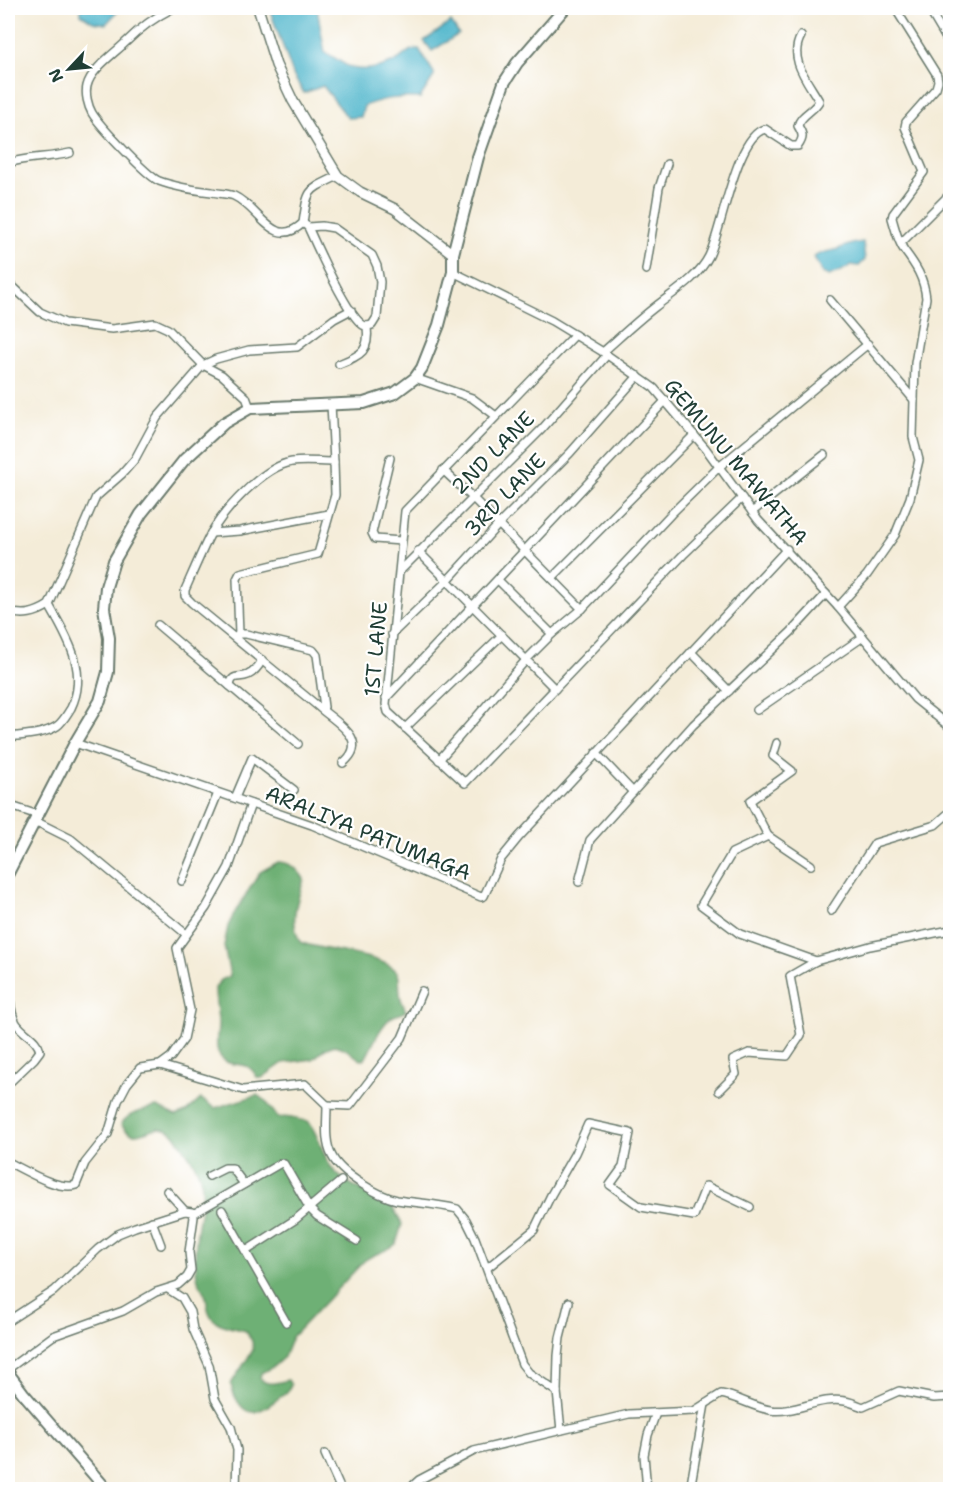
<svg xmlns="http://www.w3.org/2000/svg" width="958" height="1497" font-family="'Shantell Sans',sans-serif">
  <style>
    .forest { fill: #6eb074; stroke: #467654; stroke-width: 1.5 }
    .water { fill: #4db5cb; stroke: #367980; stroke-width: 1.5 }
    .lines { fill: none; stroke-linecap: round; stroke-linejoin: round }
    .street-casing { stroke: #6a7a6d; stroke-width: 10 }
    .secondary-casing { stroke: #6a7a6d; stroke-width: 12 }
    .primary-casing { stroke: #6a7a6d; stroke-width: 14 }
    .street { stroke: #fff; stroke-width: 7 }
    .secondary { stroke: #fff; stroke-width: 9 }
    .primary { stroke: #fff; stroke-width: 10 }
    .labels { text-anchor: middle; dominant-baseline: central; stroke-width: 4.5; stroke-linejoin: round; paint-order: stroke }
    .street-label { font-size: 21px; fill: #1f3d34; stroke: #fff }
  </style>
  <rect width="100%" height="100%" fill="#fff"/>
  <filter id="ink" filterUnits="userSpaceOnUse"><feTurbulence type="fractalNoise" baseFrequency=".0167" numOctaves="2"/><feDisplacementMap in="SourceGraphic" scale="12" xChannelSelector="R" yChannelSelector="G"/><feConvolveMatrix kernelMatrix="1 2 1 2 8 2 1 2 1" color-interpolation-filters="sRGB"/></filter>
  <filter id="wash" filterUnits="userSpaceOnUse"><feTurbulence type="fractalNoise" baseFrequency=".008" numOctaves="4" result="noise"/><feDisplacementMap in="SourceGraphic" scale="24" xChannelSelector="R" yChannelSelector="G"/><feGaussianBlur stdDeviation="1.35" result="paint"/><feColorMatrix in="noise" values="0 0 0 0 0 0 0 0 0 0 0 0 0 0 0 0 0 1.4 0 .05"/><feComposite in="paint" operator="in"/></filter>
  <g filter="url(#wash)">
    <rect width="100%" height="100%" fill="#f4ecd8"/>
    <g class="forest">
      <path d="M278,862C290,862 298,869 304,879C297,902 289,920 300,942C320,951 390,955 398,974C400,979 399,987 400,993C400,999 403,1005 406,1011C401,1015 397,1014 392,1017C381,1024 372,1047 365,1059L361,1060L344,1048L334,1045L325,1049L313,1059L283,1063L262,1078L257,1077C246,1058 238,1069 225,1061C211,1052 219,1033 218,1021C217,1009 215,999 215,988L221,980L230,976L224,946L228,926L235,912L260,872Z"/>
      <path d="M257,1095L265,1100L278,1118C289,1115 296,1120 308,1121C318,1134 321,1149 329,1164C342,1185 368,1192 389,1201L402,1224L396,1244C386,1252 374,1253 364,1261L292,1337L284,1357L273,1367L261,1373L260,1378C266,1387 278,1382 288,1380L291,1385C289,1392 284,1394 279,1398C272,1403 262,1412 253,1412C241,1413 233,1394 231,1384L253,1350L252,1341L246,1331C236,1328 214,1326 210,1314C207,1309 207,1302 206,1297C204,1291 200,1286 198,1280C195,1270 195,1254 196,1243C197,1214 211,1192 194,1163C189,1156 176,1134 170,1131C148,1120 138,1148 121,1124C129,1112 145,1110 157,1107L176,1116L186,1112L201,1099L215,1108Z"/>
    </g>
    <g class="water">
      <polygon points="81,8 121,8 106,24 93,22 81,14"/>
      <path d="M269,8H317L325,53C335,56 342,65 353,68C366,72 388,66 399,59C406,54 410,48 419,49L434,73V76L420,98C398,97 384,98 364,106L361,117L348,118L323,86L304,93L294,77Z"/>
      <polygon points="451,22 459,34 432,51 424,41"/>
      <path d="M863,242L865,260L859,266L851,265C844,271 837,272 829,276L822,273L814,257C822,251 829,252 838,249C849,245 850,243 863,242Z"/>
    </g>
  </g>
  <g filter="url(#ink)">
    <g class="lines">
      <g class="street-casing">
        <g id="street">
          <path d="M173,8C155,17 140,28 126,42C114,54 91,69 87,86C85,94 88,106 92,113C99,125 147,176 159,181C175,187 194,190 212,192C220,194 227,193 234,196C260,208 273,251 303,223C308,188 307,191 338,176"/>
          <polyline points="928,8 950,45"/>
          <path d="M8,163C28,157 49,158 70,153"/>
          <path d="M303,223L308,227L322,226L334,228L372,255L377,266L380,282L377,317L372,325C367,326 367,327 363,325C347,315 317,247 308,227"/>
          <polyline points="901,243 950,194"/>
          <polyline points="646,270 659,188 667,164"/>
          <polyline points="453,272 552,321 603,352 654,388 706,449 758,520 838,607 915,699 950,727"/>
          <polyline points="8,282 40,312 65,323 112,329 155,323 168,329 203,365 222,375 246,397 250,408"/>
          <polyline points="830,300 914,400"/>
          <polyline points="575,335 405,511 386,704 388,712 465,783 683,555 742,498"/>
          <path d="M603,352C620,337 637,321 655,307C674,292 698,278 709,256C722,230 736,135 765,129L791,146H798C804,138 803,134 798,126C800,115 814,111 819,101C807,80 788,59 801,36"/>
          <path d="M339,364C361,355 370,352 367,326"/>
          <polyline points="415,378 472,398 496,416"/>
          <polyline points="390,458 372,533 375,539 401,541"/>
          <polyline points="443,470 472,497 582,609"/>
          <polyline points="752,512 824,455"/>
          <polyline points="211,533 240,531 329,514"/>
          <polyline points="418,551 555,689"/>
          <polyline points="400,571 542,429 607,355"/>
          <polyline points="552,578 694,435"/>
          <polyline points="498,580 552,634"/>
          <path d="M838,607L867,575L895,535L910,498L919,460L913,437L915,363L926,298C924,278 916,266 904,250C898,242 895,228 892,218L893,214L924,172L905,127L906,122L936,88L938,81L937,75L895,8"/>
          <path d="M8,612C24,616 35,614 49,605L96,497L122,474L135,459L157,418L203,365L216,359L249,350L297,347L334,319L351,310"/>
          <polyline points="158,625 298,744"/>
          <polyline points="239,634 237,579 240,573 318,554 335,495 334,462"/>
          <polyline points="392,634 447,581 499,524 570,453 638,376"/>
          <path d="M235,638L239,634H246L313,650L317,655L324,707L320,708L192,603L185,596V590C193,572 201,553 210,535C223,511 264,466 292,462C305,460 320,462 334,462L331,404"/>
          <polyline points="691,652 729,691"/>
          <path d="M230,686C232,673 239,679 248,675C254,672 259,666 262,660"/>
          <polyline points="386,698 666,400"/>
          <path d="M321,709C339,724 370,741 343,763"/>
          <polyline points="757,710 863,637"/>
          <polyline points="405,728 502,635"/>
          <path d="M8,737C23,735 43,735 57,726C63,722 67,714 71,708C89,671 67,637 49,605"/>
          <polyline points="75,743 312,825 481,897 484,896 501,859 519,837 787,549"/>
          <polyline points="596,753 633,792"/>
          <polyline points="439,760 526,660 552,634 582,609 671,514 719,467 868,344"/>
          <polyline points="235,798 252,758 294,790"/>
          <polyline points="8,805 38,815"/>
          <polyline points="35,821 71,839 186,934"/>
          <polyline points="768,836 750,801 792,771 773,756 777,743"/>
          <polyline points="811,865 768,836 732,853 701,905 740,934 816,961 870,946 950,930"/>
          <polyline points="182,881 218,793"/>
          <polyline points="579,882 590,840 693,725 791,632 826,594"/>
          <polyline points="831,911 875,843 935,825 950,812"/>
          <path d="M8,970L10,971C10,988 8,1008 16,1023C23,1034 37,1038 40,1051L34,1059L8,1084"/>
          <path d="M160,1065L243,1090L305,1084L327,1105C327,1121 324,1142 332,1156C341,1174 378,1196 397,1200C417,1203 437,1204 457,1209L466,1220L475,1238L522,1364L529,1373L557,1392"/>
          <polyline points="719,1091 736,1074 733,1060 749,1053 787,1056 801,1035 790,976 816,961"/>
          <polyline points="327,1105 350,1106 402,1038 422,991"/>
          <path d="M8,1162C25,1170 58,1191 76,1185L85,1163L108,1134L118,1101L127,1084L140,1068L160,1065L171,1057L184,1039L190,1010L177,948L206,908L229,867L251,804"/>
          <polyline points="209,1176 225,1168 232,1168 244,1184"/>
          <polyline points="222,1210 286,1322"/>
          <polyline points="193,1214 281,1163 284,1164 310,1209 317,1216 357,1241"/>
          <polyline points="152,1221 161,1245"/>
          <polyline points="246,1251 296,1219 341,1181"/>
          <polyline points="487,1268 534,1230 551,1195 575,1153 588,1124 630,1133 623,1167 610,1185 641,1207 694,1216 706,1186 750,1207"/>
          <polyline points="168,1289 182,1298 190,1312 193,1329 209,1365 215,1399 231,1427 237,1450 236,1490"/>
          <polyline points="8,1321 54,1291 98,1249 118,1234 135,1227 185,1211"/>
          <polyline points="8,1369 53,1336 123,1311 156,1292 178,1285 187,1277 191,1270 189,1252 194,1217 192,1212 185,1211 167,1191"/>
          <polyline points="705,1404 691,1484 710,1490"/>
          <polyline points="561,1430 557,1392 558,1356 560,1338 569,1302"/>
          <polyline points="325,1454 341,1490"/>
          <path d="M408,1490L419,1480L474,1451L629,1414L694,1411L721,1394C738,1397 753,1407 770,1410C795,1414 820,1396 845,1401C851,1402 858,1405 863,1407L899,1391L934,1398L950,1397"/>
          <polyline points="647,1490 644,1455 648,1435 656,1413"/>
        </g>
      </g>
      <g class="secondary-casing">
        <polyline id="secondary" points="258,8 276,65 293,101 338,176 360,192 395,209 453,254"/>
      </g>
      <g class="primary-casing">
        <g id="primary">
          <polyline points="8,873 75,743 100,701 108,672 109,638 104,608 106,587 114,561 141,514 184,460 224,423 250,408 364,403 395,393 415,378 422,368 439,325 453,272 453,254 478,157 504,83 517,63 565,8"/>
          <polyline points="8,1373 23,1393 107,1490"/>
        </g>
      </g>
      <use href="#street" class="street"/>
      <use href="#secondary" class="secondary"/>
      <use href="#primary" class="primary"/>
    </g>
  </g>
  <g class="labels">
    <g class="street-label">
      <text transform="translate(493 453) rotate(-45)">2ND LANE</text>
      <text transform="translate(736 462) rotate(50)">GEMUNU MAWATHA</text>
      <text transform="translate(505 495) rotate(-46)">3RD LANE</text>
      <text transform="translate(376 649) rotate(-85)">1ST LANE</text>
      <text transform="translate(368 833) rotate(22)">ARALIYA PATUMAGA</text>
    </g>
  </g>
  <rect width="958" height="1497" fill="none" stroke="#fff" stroke-width="30"/>
  <g transform="translate(69 69) rotate(244)" stroke="#ffffff" stroke-width="4.5" paint-order="stroke">
  <path d="M0-4.5L10 22L0 15L-10 22Z" fill="#1f3d34"/>
  <text y="-9" font-size="16" font-weight="bold" text-anchor="middle" fill="#1f3d34">N</text>
  </g>
</svg>
